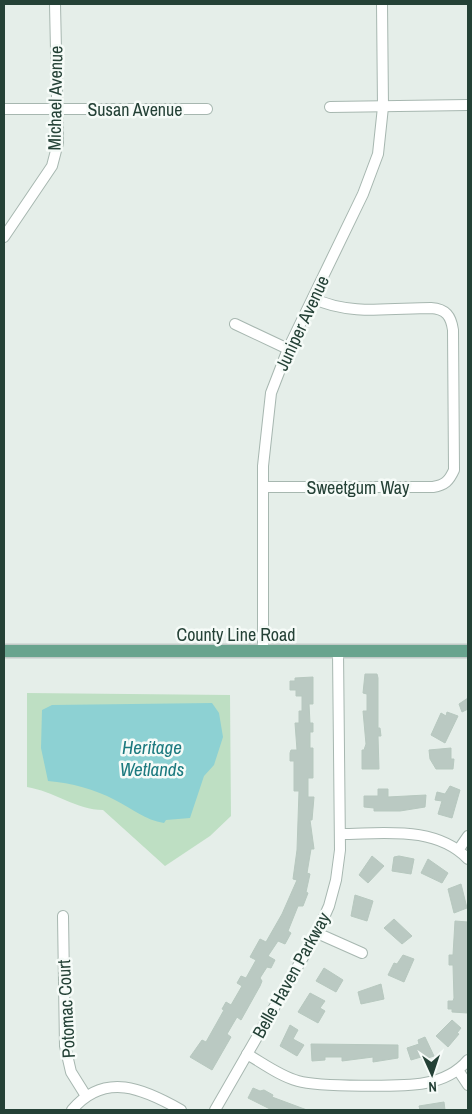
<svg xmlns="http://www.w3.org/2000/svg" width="472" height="1114" font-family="'Archivo Narrow',sans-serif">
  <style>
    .green { fill: #bedfc3 }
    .water { fill: #8dd1d3 }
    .building { fill: #bac9c2; stroke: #b7c8bf }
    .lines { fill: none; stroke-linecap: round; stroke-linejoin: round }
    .minor-casing { stroke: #a7b7b0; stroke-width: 12 }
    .major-casing { stroke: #c2cac7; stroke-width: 15 }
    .minor { stroke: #fff; stroke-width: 10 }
    .major { stroke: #69a48e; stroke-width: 12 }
    .labels { text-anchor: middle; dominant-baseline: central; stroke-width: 5; stroke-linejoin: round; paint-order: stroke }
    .street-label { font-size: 18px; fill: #244136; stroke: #f6fbf8 }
    .water-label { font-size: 19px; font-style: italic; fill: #1c7a7f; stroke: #f6fbf8 }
  </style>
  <rect width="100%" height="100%" fill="#e5eee9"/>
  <path class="green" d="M27,693L230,695L231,816L210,836L165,866L103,810C77,810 53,791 27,787Z"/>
  <path class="water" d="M212,703L219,713L223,737L214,765L204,776L190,818L166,820L164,823C145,820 133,809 115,800C94,789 72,783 48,781L41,748L42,710L52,705Z"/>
  <g class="building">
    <polygon points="365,674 377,674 378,678 378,728 380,728 381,736 378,736 379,769 362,769 362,750 364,750 366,744 363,711 367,711 367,694 363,693"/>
    <polygon points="313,677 313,704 309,704 310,723 313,723 313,732 310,732 310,748 313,748 313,778 308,778 308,797 314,797 312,820 310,820 314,849 311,849 307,873 310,874 306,892 308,893 303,906 298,906 288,931 291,933 285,944 278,941 268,956 275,960 271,968 267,967 260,978 262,981 260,986 241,1020 237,1017 227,1034 231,1037 212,1070 190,1057 202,1040 206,1042 224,1010 222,1009 226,1002 231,1005 242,986 237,983 241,976 246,978 256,960 250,957 260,939 266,942 282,914 297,880 293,879 297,850 299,791 294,791 294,761 290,761 290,753 291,750 297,750 295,723 299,723 299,711 302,711 302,696 296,696 296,690 290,690 290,681 295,681 295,678"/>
    <polygon points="468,698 468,709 462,712 459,704"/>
    <polygon points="447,712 458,716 445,743 431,735 441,713 446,716"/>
    <polygon points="451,748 451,759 454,759 453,769 436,769 430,759 429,750"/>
    <polygon points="450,786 460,790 452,818 438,814 442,801 435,800 437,792 445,794"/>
    <polygon points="378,789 388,789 388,797 426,795 425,807 400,811 374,811 374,808 364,807 364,796 378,796"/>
    <polygon points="372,856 384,866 368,883 359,875"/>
    <polygon points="399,856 414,859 411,874 392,871 394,857"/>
    <polygon points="428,859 448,873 442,883 421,873"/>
    <polygon points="461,884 467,908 454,913 448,889"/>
    <polygon points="355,895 373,901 367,921 351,916"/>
    <polygon points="394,919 412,936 402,944 384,928"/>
    <polygon points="455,921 468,922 468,1013 452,1012 452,1009 448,1009 448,1001 453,1001 454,998 453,965 449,965 449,955 453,955"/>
    <polygon points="403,955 414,959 404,982 388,975 394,963 397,964"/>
    <polygon points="324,968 343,980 336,992 316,981"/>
    <polygon points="381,984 384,999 361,1004 358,992"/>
    <polygon points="310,993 325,1001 320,1008 325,1011 318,1023 298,1012"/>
    <polygon points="452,1020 461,1028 457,1033 459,1034 448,1047 436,1036"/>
    <polygon points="290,1025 298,1030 293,1039 304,1045 297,1056 280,1046"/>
    <polygon points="425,1037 434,1056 422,1060 421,1057 411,1060 407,1048 419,1044 418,1040"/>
    <polygon points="311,1044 398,1045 398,1058 373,1062 373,1057 342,1061 342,1057 325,1057 325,1060 312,1061"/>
    <polygon points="253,1088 260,1091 264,1090 273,1095 272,1097 307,1110 272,1110 248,1098"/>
    <polygon points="444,1102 445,1110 420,1110 419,1106"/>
  </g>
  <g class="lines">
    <g class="minor-casing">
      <g id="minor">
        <polyline points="330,107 468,105"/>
        <polyline points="4,109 207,109"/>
        <polyline points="4,237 52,166 58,143 55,4"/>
        <polyline points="235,324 288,349"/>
        <path d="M264,487H433C445,485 449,481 454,470L453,330C451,316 446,309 431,308C393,308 348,316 313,298"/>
        <polyline points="263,651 263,466 271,393 288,349 363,194 378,154 383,107 382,4"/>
        <path d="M340,834C383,834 435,825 468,859"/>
        <polyline points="459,849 468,836"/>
        <polyline points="63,916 65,1046 71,1072 86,1096"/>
        <polyline points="317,933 362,953"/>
        <path d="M247,1054C264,1064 280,1076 298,1081C318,1087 404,1087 425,1083C442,1080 457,1073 468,1060"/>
        <polyline points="458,1070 468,1085"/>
        <path d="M72,1110C105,1071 144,1089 181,1110"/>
        <polyline points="215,1110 317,933 329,906 336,880 340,850 338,651"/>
      </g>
    </g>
    <g class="major-casing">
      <polyline id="major" points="4,651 468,651"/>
    </g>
    <use href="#minor" class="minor"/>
    <use href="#major" class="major"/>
  </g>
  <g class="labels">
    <g class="street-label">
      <text transform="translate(55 98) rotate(-89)">Michael Avenue</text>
      <text x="135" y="109">Susan Avenue</text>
      <text transform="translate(302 323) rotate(-65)">Juniper Avenue</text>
      <text x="358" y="487">Sweetgum Way</text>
      <text x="236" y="634">County Line Road</text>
      <text transform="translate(291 975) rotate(-61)">Belle Haven Parkway</text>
      <text transform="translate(66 1009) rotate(-93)">Potomac Court</text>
    </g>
    <g class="water-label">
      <text x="152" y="747">Heritage<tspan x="152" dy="22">Wetlands</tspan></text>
    </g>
  </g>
  <rect width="472" height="1114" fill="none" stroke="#244136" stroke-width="10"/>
  <g transform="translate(432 1074) rotate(177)" stroke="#f6fbf8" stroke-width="4" paint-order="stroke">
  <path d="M0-4L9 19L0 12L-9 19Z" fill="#244136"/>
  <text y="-8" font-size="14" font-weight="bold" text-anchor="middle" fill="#244136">N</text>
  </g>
</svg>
